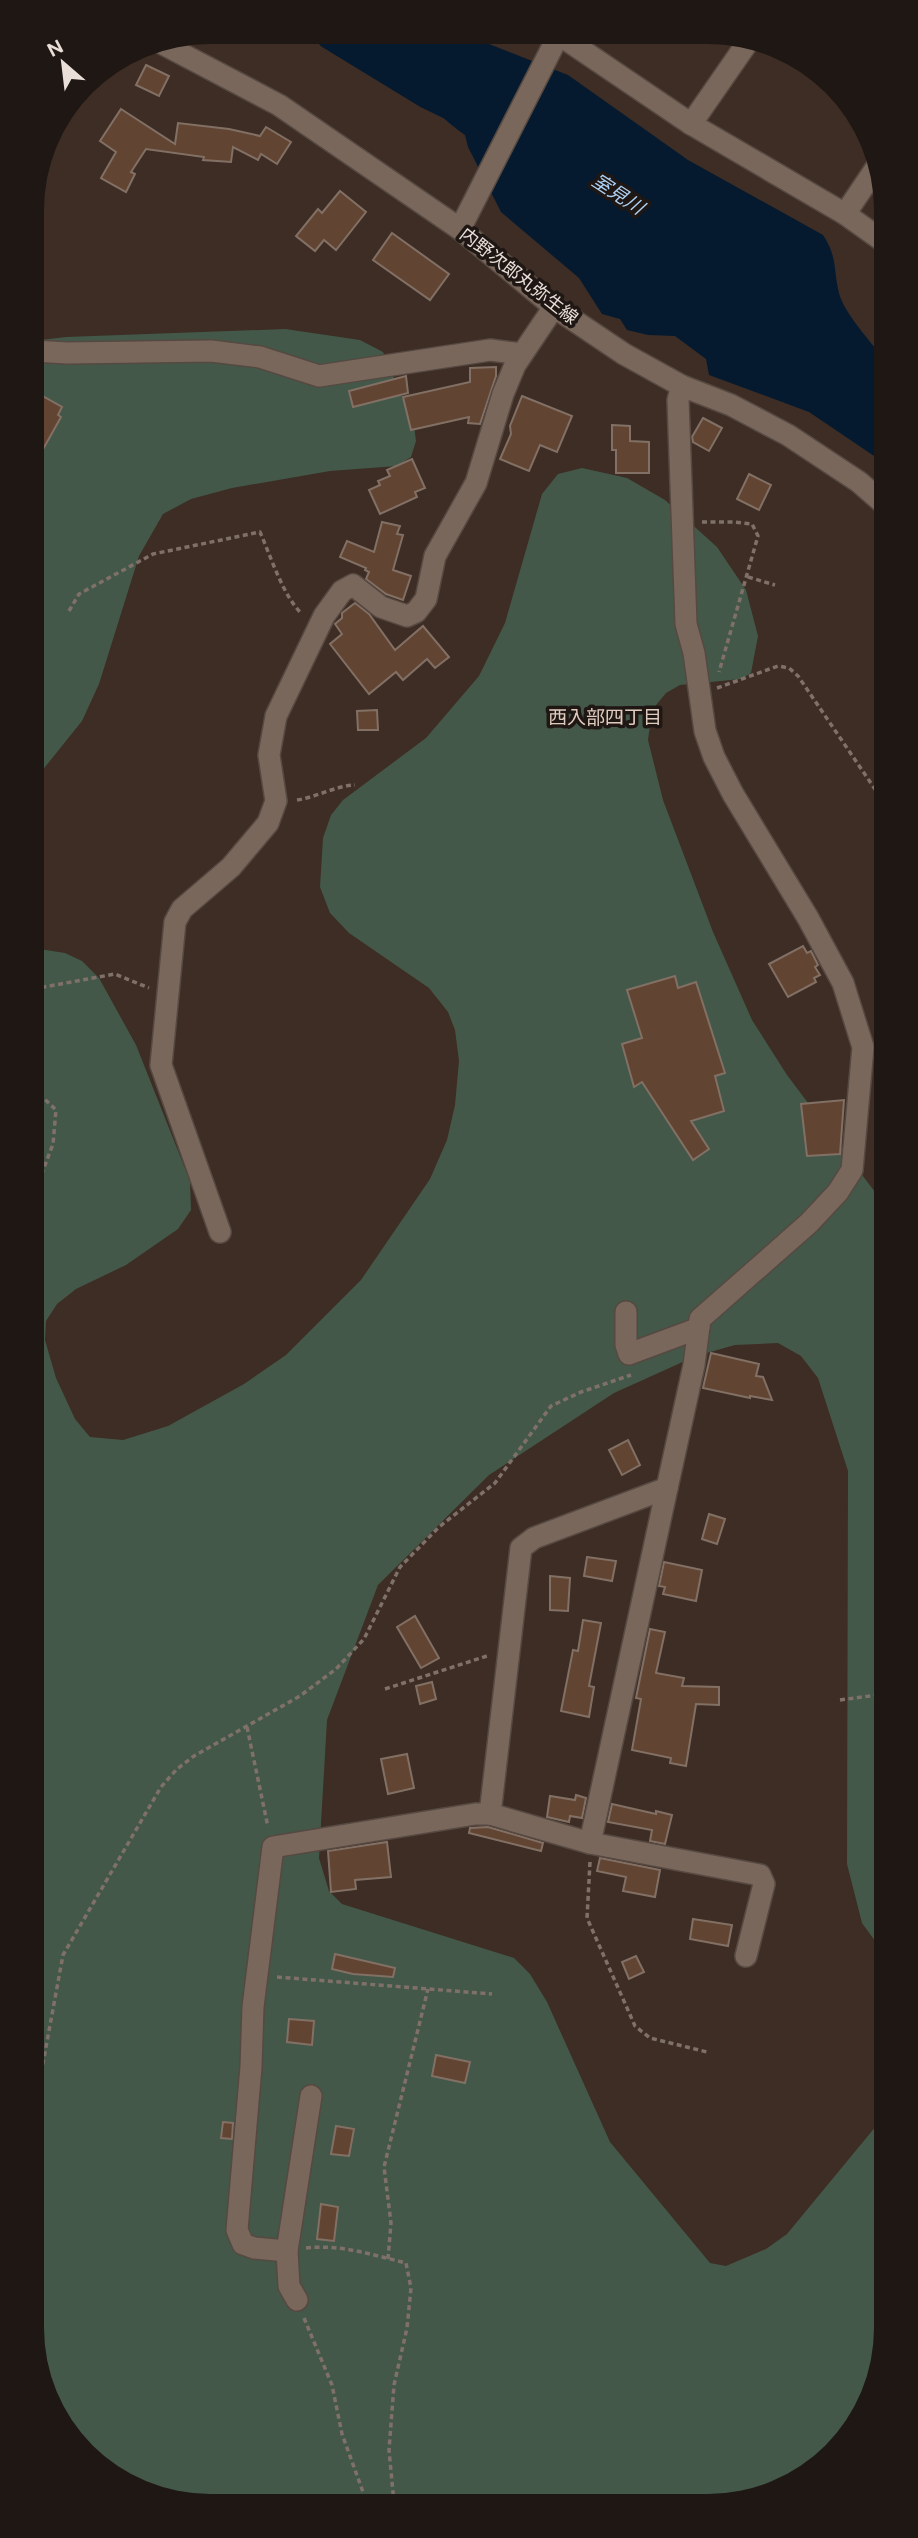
<svg xmlns="http://www.w3.org/2000/svg" width="918" height="2538" font-family="Figtree,'Noto Sans JP',sans-serif">
  <style>
    .green { fill: #435849 }
    .water { fill: #051a2f }
    .lines { fill: none; stroke-linecap: round; stroke-linejoin: round }
    .river { stroke: #051a2f; stroke-width: 37 }
    .building { fill: #614432; stroke: #827065; stroke-width: 2 }
    .street-casing { stroke: #564941; stroke-width: 24 }
    .secondary-casing { stroke: #564941; stroke-width: 24 }
    .path { stroke: #7f7169; stroke-width: 3.5; stroke-dasharray: 5 3.5; stroke-linecap: butt }
    .street { stroke: #79675c; stroke-width: 21 }
    .secondary { stroke: #79675c; stroke-width: 21 }
    .labels { text-anchor: middle; dominant-baseline: central; stroke-width: 7; stroke-linejoin: round; paint-order: stroke }
    .street-label { font-size: 18px; fill: #e9ded8; stroke: #1f1713 }
    .water-label { font-size: 19px; font-style: italic; fill: #aed1f6; stroke: #1f1713 }
    .neighbourhood-label { font-size: 19px; fill: #e0cbbf; stroke: #1f1713 }
  </style>
  <rect width="100%" height="100%" fill="#3d2d24"/>
  <g class="green">
    <path d="M285,329L360,340L383,352L414,426L416,441L411,457L397,466L330,471L232,488L191,499L163,514L139,556L99,684L82,721L33,782L32,504C44,488 40,474 32,457V341L66,337Z"/>
    <polygon points="582,468 627,478 665,500 717,547 746,590 758,636 751,673 741,679 680,685 666,693 652,710 648,740 663,800 713,932 752,1020 787,1075 884,1204 886,1956 862,1923 847,1864 848,1471 818,1378 801,1356 778,1343 735,1345 696,1356 614,1393 489,1475 378,1585 327,1720 319,1858 329,1891 342,1904 514,1958 530,1974 547,2002 610,2142 710,2263 726,2266 766,2249 787,2234 886,2114 886,2339 873,2396 842,2445 798,2482 743,2503 175,2503 84,2455 35,2363 33,948 65,953 82,961 99,978 136,1045 190,1181 191,1210 178,1229 126,1265 76,1289 57,1304 46,1321 45,1340 56,1378 75,1419 90,1437 123,1440 168,1426 244,1384 286,1355 361,1280 430,1179 447,1140 455,1105 459,1061 455,1030 448,1012 429,988 349,933 330,913 320,887 323,838 331,815 343,800 426,738 479,676 505,623 542,494 558,474"/>
  </g>
  <path class="water" d="M368,33H461L568,75L688,160L823,235C838,258 833,269 839,293C843,311 871,343 883,357V462L809,412L709,375L706,359L675,336L648,335L627,330L620,319L602,314L579,278L501,212L468,147L465,135C432,112 422,94 402,60L395,59Z"/>
  <g class="lines">
    <polyline class="river" points="333,32 428,90 461,106"/>
  </g>
  <g class="building">
    <polygon points="146,65 169,76 159,96 136,85"/>
    <polygon points="121,109 175,144 178,123 229,129 260,136 266,127 291,142 277,164 261,154 258,160 233,147 231,162 203,160 204,157 146,149 131,172 135,174 126,192 101,178 116,152 100,141"/>
    <polygon points="340,191 366,212 336,250 324,240 315,251 296,236 318,209 322,213"/>
    <polygon points="392,233 449,274 430,300 373,260"/>
    <polygon points="496,367 496,376 480,424 468,423 469,417 411,430 403,397 470,382 470,368"/>
    <polygon points="406,376 408,393 353,407 349,391"/>
    <polygon points="32,390 62,407 58,415 61,417 32,469"/>
    <polygon points="522,396 572,416 557,452 540,445 529,471 500,459 511,434 510,426"/>
    <polygon points="703,418 722,428 709,451 693,442 692,437"/>
    <polygon points="612,425 630,426 630,441 649,442 649,473 616,473 616,450 612,450"/>
    <polygon points="412,459 425,488 415,492 417,497 380,514 369,490 380,485 378,481 390,476 387,470"/>
    <polygon points="749,474 771,485 759,510 737,499"/>
    <polygon points="382,522 400,526 397,534 403,535 393,570 411,576 403,600 386,594 366,579 369,572 365,570 366,568 340,557 347,541 374,552"/>
    <polygon points="355,603 369,614 395,650 423,626 449,657 435,668 427,659 403,680 396,672 369,694 330,644 342,634 335,624 342,618 342,613"/>
    <polygon points="377,710 378,730 358,730 357,711"/>
    <polygon points="803,946 807,953 811,951 818,965 815,967 820,975 814,978 816,982 788,997 769,964"/>
    <polygon points="675,976 678,988 696,982 725,1073 715,1076 724,1111 691,1121 709,1149 693,1160 642,1082 634,1087 622,1044 642,1038 627,990"/>
    <polygon points="844,1100 840,1154 807,1156 801,1104"/>
    <polygon points="711,1353 759,1364 756,1376 763,1377 772,1400 750,1396 750,1398 703,1388"/>
    <polygon points="628,1440 640,1465 622,1475 609,1450"/>
    <polygon points="709,1514 725,1519 717,1544 702,1539"/>
    <polygon points="587,1557 616,1561 612,1581 584,1576"/>
    <polygon points="664,1562 702,1570 696,1601 663,1594 665,1587 659,1586"/>
    <polygon points="550,1576 570,1578 568,1611 550,1610"/>
    <polygon points="415,1616 439,1658 421,1668 397,1627"/>
    <polygon points="583,1620 601,1623 589,1686 594,1687 589,1717 561,1711 573,1650 578,1651"/>
    <polygon points="650,1629 665,1632 656,1673 684,1678 682,1686 719,1687 719,1705 696,1704 686,1766 670,1763 671,1758 632,1750 641,1699 636,1698"/>
    <polygon points="432,1682 436,1699 420,1704 416,1686"/>
    <polygon points="407,1754 414,1788 388,1794 381,1759"/>
    <polygon points="576,1795 586,1798 582,1818 570,1816 569,1822 547,1817 550,1796 575,1800"/>
    <polygon points="612,1804 656,1814 656,1811 672,1815 665,1844 650,1841 652,1830 608,1822"/>
    <polygon points="488,1827 543,1843 541,1851 469,1833 470,1828"/>
    <polygon points="387,1842 391,1877 355,1880 356,1889 331,1892 328,1851"/>
    <polygon points="600,1858 660,1870 655,1897 623,1891 626,1877 597,1871"/>
    <polygon points="693,1919 732,1925 728,1946 690,1939"/>
    <polygon points="335,1954 395,1968 393,1977 353,1974 332,1969"/>
    <polygon points="636,1956 644,1972 629,1979 622,1962"/>
    <polygon points="289,2019 314,2021 312,2045 287,2042"/>
    <polygon points="436,2055 470,2062 465,2083 432,2076"/>
    <polygon points="223,2122 233,2123 232,2139 221,2138"/>
    <polygon points="336,2126 354,2129 349,2156 331,2154"/>
    <polygon points="321,2204 338,2207 334,2241 317,2239"/>
  </g>
  <g class="lines">
    <g class="street-casing">
      <g id="street">
        <polyline points="558,34 691,124 845,214 883,241"/>
        <polyline points="691,124 750,39"/>
        <polyline points="845,214 878,165"/>
        <polyline points="460,229 554,44 553,34"/>
        <polyline points="32,351 68,353 211,351 260,357 319,376 490,350 522,354"/>
        <polyline points="220,1232 161,1065 175,922 182,909 231,867 268,823 276,801 269,755 276,716 324,616 342,591 353,585 381,607 407,616 416,612 426,599 435,556 476,483 503,394 515,365 554,307"/>
        <polyline points="626,1312 626,1345 629,1354 699,1328"/>
        <polyline points="667,1488 590,1843 760,1875 764,1884 746,1956"/>
        <polyline points="490,1814 590,1843"/>
        <polyline points="287,2251 254,2248 243,2244 237,2230 251,2067 253,2007 273,1847 475,1814 490,1814 521,1548 534,1538 667,1488 694,1365 700,1319 809,1223 838,1192 852,1170 863,1047 843,983 808,918 733,794 714,757 705,731 694,653 686,624 678,400 682,386"/>
        <polyline points="297,2300 289,2286 287,2251 311,2096"/>
      </g>
    </g>
    <g class="secondary-casing">
      <polyline id="secondary" points="159,42 279,105 460,229 554,307 624,354 682,386 731,405 788,435 859,482 883,503"/>
    </g>
    <g class="path">
      <polyline points="702,522 734,522 752,524 758,536 719,672"/>
      <polyline points="748,577 775,585"/>
      <path d="M69,611L79,594L153,554L260,532C271,557 283,596 302,614"/>
      <polyline points="717,688 778,666 789,668 798,676 879,795 884,816"/>
      <path d="M297,800C317,797 335,786 355,785"/>
      <polyline points="33,989 115,974 149,988"/>
      <polyline points="33,1088 56,1110 53,1144 33,1197"/>
      <polyline points="385,1689 490,1655"/>
      <polyline points="840,1700 885,1694"/>
      <polyline points="247,1727 268,1827"/>
      <polyline points="590,1862 587,1918 635,2026 650,2038 707,2052"/>
      <polyline points="277,1977 492,1994"/>
      <polyline points="35,2132 41,2074 63,1955 161,1787 177,1769 194,1756 300,1696 336,1669 364,1639 400,1567 439,1527 495,1483 551,1406 581,1392 631,1375"/>
      <path d="M306,2248C340,2244 373,2255 406,2263L411,2288L407,2328L394,2385L389,2450L394,2503"/>
      <polyline points="388,2259 391,2223 384,2167 428,1989"/>
      <polyline points="304,2318 332,2385 342,2434 367,2503"/>
    </g>
    <use href="#street" class="street"/>
    <use href="#secondary" class="secondary"/>
  </g>
  <g class="labels">
    <g class="street-label">
      <text transform="translate(519 276) rotate(38)">内野次郎丸弥生線</text>
    </g>
    <g class="water-label">
      <text transform="translate(618 194) rotate(33)">室見川</text>
    </g>
    <g class="neighbourhood-label">
      <text x="605" y="717">西入部四丁目</text>
    </g>
  </g>
  <path d="M0 0H918V2538H0ZM210 44H708A166 166 0 0 1 874 210V2328A166 166 0 0 1 708 2494H210A166 166 0 0 1 44 2328V210A166 166 0 0 1 210 44Z" fill="#1f1713" fill-rule="evenodd"/>
  <g transform="translate(63 63) rotate(332)" stroke="#1f1713" stroke-width="5" paint-order="stroke">
  <path d="M0-5L12 26L0 18L-12 26Z" fill="#e9ded8"/>
  <text y="-10" font-size="19" font-weight="bold" text-anchor="middle" fill="#e9ded8">N</text>
  </g>
</svg>
